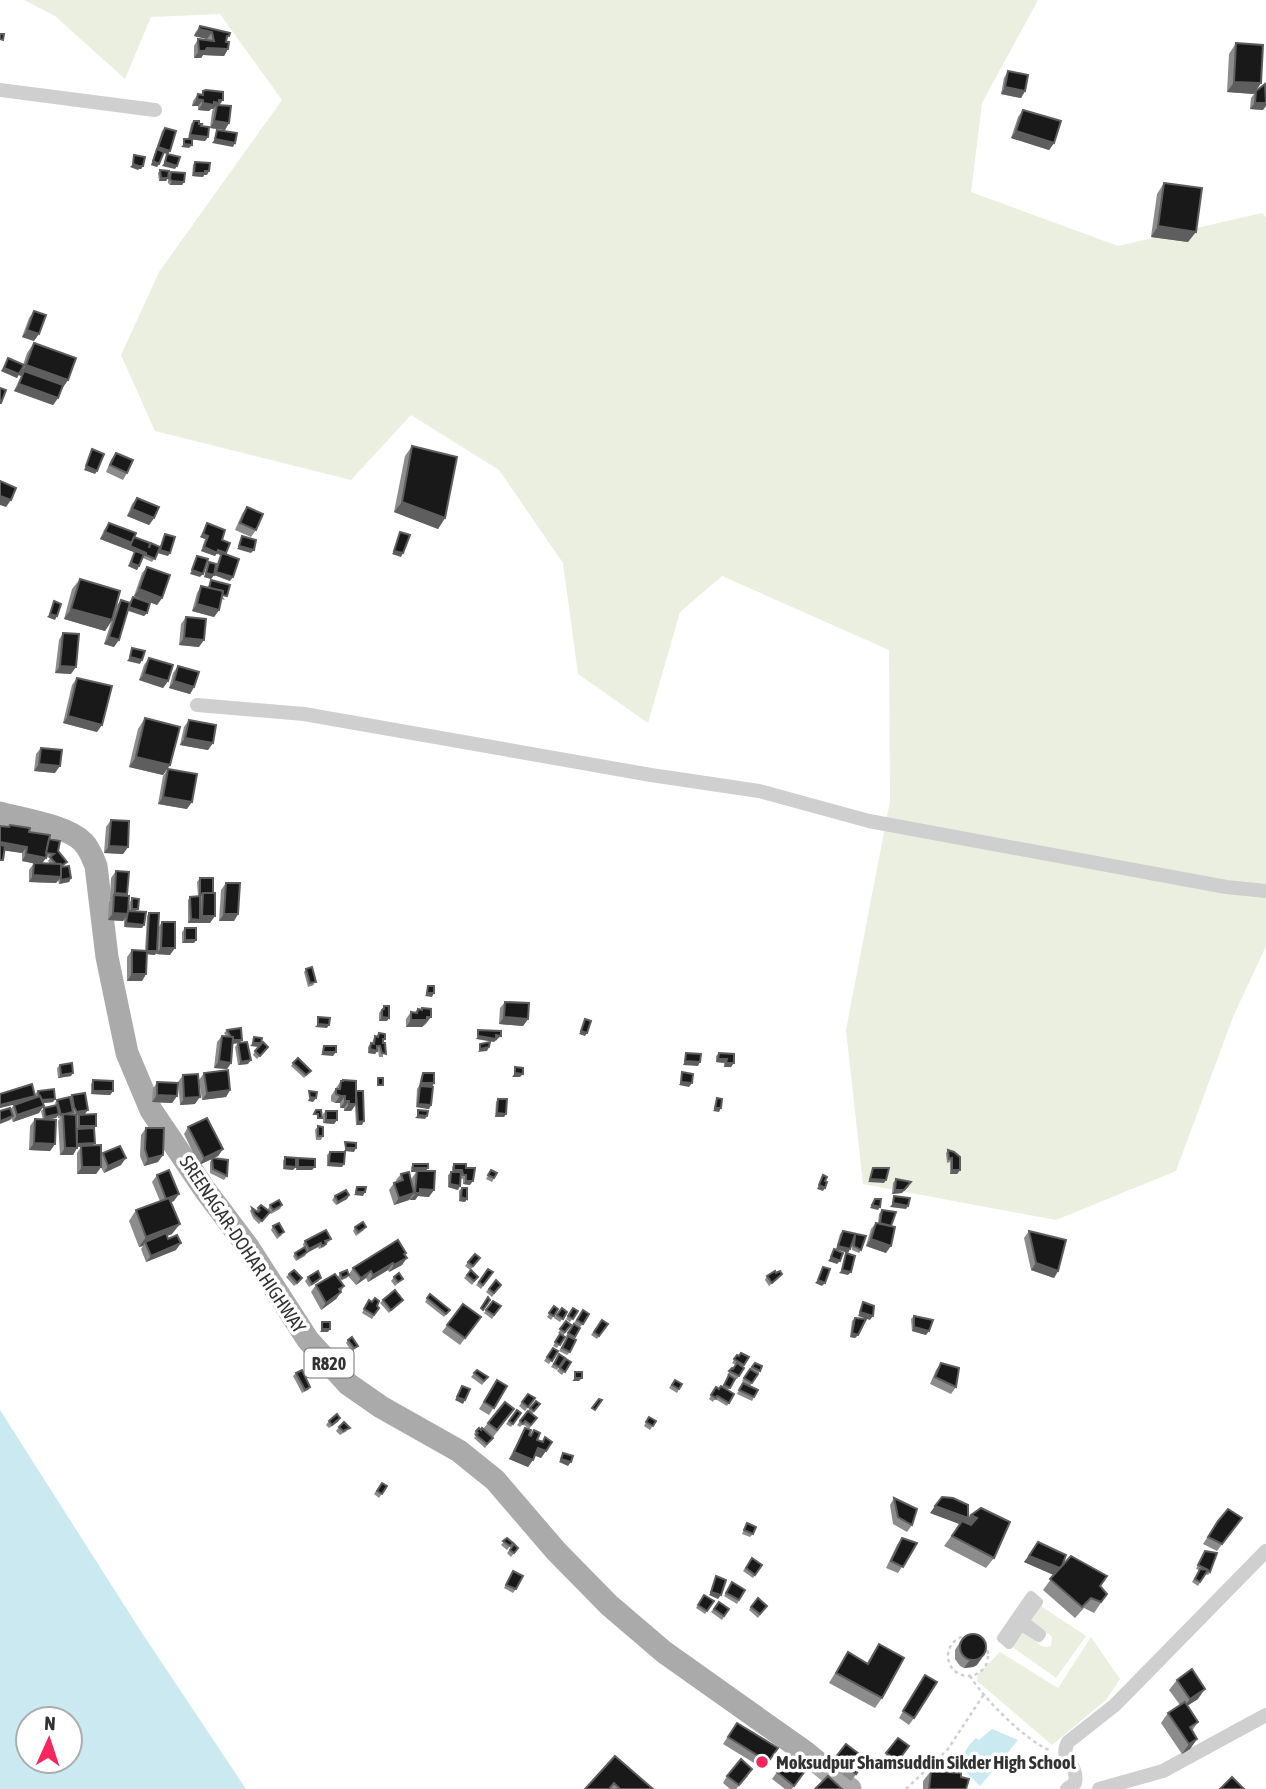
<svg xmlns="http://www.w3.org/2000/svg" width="1266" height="1789" font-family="'Asap Condensed',sans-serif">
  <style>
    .green { fill: #ebefdf }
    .water { fill: #cae9f0; fill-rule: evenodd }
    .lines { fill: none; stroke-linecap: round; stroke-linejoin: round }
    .path { stroke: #cfcfcf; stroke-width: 2.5; stroke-dasharray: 3.5 3.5; stroke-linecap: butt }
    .pedestrian { stroke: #cfcfcf; stroke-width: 10 }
    .minor { stroke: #cfcfcf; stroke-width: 14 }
    .primary { stroke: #aaa; stroke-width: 23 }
    .wall { fill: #8c8c8c; fill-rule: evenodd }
    .shaded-wall { fill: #5e5e5e }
    .building { fill: #191919; stroke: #5e5e5e; stroke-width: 2 }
    .poi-dot { fill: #f6275f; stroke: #fff; stroke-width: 2.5 }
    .labels { text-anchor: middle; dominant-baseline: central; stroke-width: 7; stroke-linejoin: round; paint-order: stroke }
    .shield { fill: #fff; stroke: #707070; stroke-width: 2 }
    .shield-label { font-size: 18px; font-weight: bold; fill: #323232 }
    .street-label { font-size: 19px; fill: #323232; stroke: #fff }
    .poi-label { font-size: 19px; font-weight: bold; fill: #323232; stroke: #fff; text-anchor: start }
  </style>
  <rect width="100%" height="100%" fill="#fff"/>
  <g class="green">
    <polygon points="24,0 1038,0 982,103 971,192 1118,246 1262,213 1266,217 1266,946 1233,1017 1176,1171 1056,1220 863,1184 846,1030 890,801 889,650 722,576 680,612 648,723 578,674 563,563 499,470 411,415 351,480 155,431 121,355 159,272 282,100 220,14 151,17 125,79 55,16"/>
    <polygon points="1038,1604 1086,1636 1056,1678 1011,1646 1023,1629 1041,1646 1047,1647 1051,1646 1052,1637 1049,1634 1041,1633 1028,1621"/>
    <polygon points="1091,1637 1120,1679 1106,1700 1052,1745 977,1681 978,1674 1000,1652 1058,1688"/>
  </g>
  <g class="water">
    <path d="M0,1410L140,1630L246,1789H0ZM70,1719V1761H28V1719Z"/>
    <polygon points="992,1729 1018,1740 980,1786 958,1764 969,1745 976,1738 979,1740"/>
  </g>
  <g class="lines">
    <g class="path">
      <circle cx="968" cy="1656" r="20"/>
      <path d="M970,1676C984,1699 1026,1741 1051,1751"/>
      <polyline points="906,1789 948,1749 984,1694"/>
    </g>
    <polygon class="pedestrian" points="1031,1596 1038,1602 1024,1621 1041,1634 1039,1637 1021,1626 1009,1644 1002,1638"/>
    <g class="minor">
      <polyline points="0,90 155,110"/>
      <polyline points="197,705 304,714 651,775 759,791 869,821 1226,887 1266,891"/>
      <path d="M1067,1789L1075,1783C1079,1762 1058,1762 1068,1742L1115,1705L1266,1551"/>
      <polyline points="1099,1789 1163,1771 1266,1715"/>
    </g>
    <path class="primary" d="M0,813C22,819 68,826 83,842C89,848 93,858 96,866L107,957L127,1053L151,1110L205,1190L248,1247L308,1340L348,1384L381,1407L459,1451L495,1480L556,1551L609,1605L664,1652L805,1752L850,1789"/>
  </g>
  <g class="wall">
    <polygon points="200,26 229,36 226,41 228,49 224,56 203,55 201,58 194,58 194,46 198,39 208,40 207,39 194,36 195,33"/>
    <polygon points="1236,43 1261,83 1256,90 1263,110 1250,109 1251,98 1254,94 1227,92 1229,54"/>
    <polygon points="1008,71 1025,91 1021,98 1001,94 1004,78"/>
    <polygon points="203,91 219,105 229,123 225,130 210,128 212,112 213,109 211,109 209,111 198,110 198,106 192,106 193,101 198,94 201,95"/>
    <polygon points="1023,110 1054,143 1049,150 1011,138 1018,117"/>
    <polygon points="194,121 201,126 208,137 205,141 188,139 191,124"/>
    <polygon points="165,128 170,151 168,154 163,153 157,167 151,165 162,131"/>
    <polygon points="195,162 207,175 204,175 203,177 192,176 193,165"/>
    <polygon points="160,170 168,175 171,172 184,182 182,185 170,185 168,183 168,178 166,181 159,181 158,173"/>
    <polygon points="1164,183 1188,242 1151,237 1157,194"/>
    <polygon points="34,311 34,341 22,337 29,318"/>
    <polygon points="34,343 68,380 61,390 58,398 53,405 14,391 21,376 19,375 20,373 17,378 1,371 8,358 23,365 27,353"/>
    <polygon points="412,446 445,518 438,529 394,512 405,456"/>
    <polygon points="116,453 127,473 123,480 106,472 111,460"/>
    <polygon points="137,498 154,518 149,525 127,516 132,504"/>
    <polygon points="247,507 256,530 251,537 235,530 242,514"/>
    <polygon points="109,523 149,546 160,547 163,537 165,534 168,556 158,553 152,562 143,558 143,556 137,570 128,566 134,552 100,539 104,530"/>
    <polygon points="207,523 222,540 230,581 214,575 211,579 204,577 207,566 209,562 215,569 220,555 217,553 215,556 201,551 205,539 200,537"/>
    <polygon points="147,567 162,598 157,605 134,596 142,573"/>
    <polygon points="80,579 116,606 121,600 130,602 133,597 147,613 144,616 128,611 114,647 104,644 111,622 105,631 64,619 72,589"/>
    <polygon points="211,580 225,600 221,599 219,610 214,617 192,611 197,593 201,586 208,587"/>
    <polygon points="186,617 199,647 179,645 181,624"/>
    <polygon points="63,633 71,674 55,673 59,640"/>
    <polygon points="149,658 168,681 163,688 139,680 144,665"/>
    <polygon points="178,666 194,687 190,694 169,688 173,673"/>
    <polygon points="77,678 97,732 63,723 72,685"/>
    <polygon points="145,718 170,765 163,775 129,767 138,729"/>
    <polygon points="189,720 213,743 208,750 180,745 184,727"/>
    <polygon points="41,748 55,773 34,771 36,754"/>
    <polygon points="168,769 187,809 158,804 163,776"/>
    <polygon points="111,820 128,847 123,854 104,853 106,827"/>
    <path d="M10,825L49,839L67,862L62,867L71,878L69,882L59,884L58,880L56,883L29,882V870L34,863L22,861V853L4,850L8,827ZM46,857L50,858L48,861L50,864L42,863Z"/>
    <polygon points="116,871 126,896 128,911 130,902 132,898 142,928 124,927 124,919 123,921 108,920 109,902 111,900 110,900 111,878"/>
    <polygon points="200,878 210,923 188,923 188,900 190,897 198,896 197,882"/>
    <polygon points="226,883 238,914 234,921 219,921 221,890"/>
    <polygon points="149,913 158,928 162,922 170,955 156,954 156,952 155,955 147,954 146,974 142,981 127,981 127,957 132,950 145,951 147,916"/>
    <polygon points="185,928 196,940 194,943 182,943 182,932"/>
    <polygon points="306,969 314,985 308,987 304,972"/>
    <polygon points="505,1002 528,1019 523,1026 499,1024 500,1008"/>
    <polygon points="384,1006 387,1021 379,1021 379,1013"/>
    <polygon points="422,1008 431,1017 426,1024 422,1027 406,1027 406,1019 411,1012 415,1012 418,1009 421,1009"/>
    <polygon points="227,1030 242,1040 239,1043 233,1044 231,1063 227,1069 214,1068 217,1042 222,1036 226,1036 224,1033"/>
    <polygon points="379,1033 385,1039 383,1043 383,1057 379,1057 378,1050 375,1054 368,1053 368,1047 371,1043 372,1044 373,1040"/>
    <polygon points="238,1043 248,1064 238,1065 235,1047"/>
    <polygon points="268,1047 257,1059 253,1055 255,1051"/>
    <polygon points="719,1053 734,1054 731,1067 724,1067 724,1063 716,1062 716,1056"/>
    <polygon points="293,1063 311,1071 304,1078 291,1066"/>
    <polygon points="60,1065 71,1076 58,1078 57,1068"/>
    <polygon points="204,1073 230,1090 226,1097 202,1100 199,1080"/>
    <polygon points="423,1073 434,1083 432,1087 431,1105 429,1109 416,1107 417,1089 419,1086 421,1077"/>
    <polygon points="183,1075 195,1104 180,1105 178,1082"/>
    <polygon points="93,1080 113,1091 110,1095 91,1094 91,1084"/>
    <polygon points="343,1080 356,1092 362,1125 356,1125 355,1106 351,1111 344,1111 344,1108 340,1108 340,1103 335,1103 331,1101 331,1096 336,1088 341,1081"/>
    <polygon points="157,1082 177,1096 172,1103 152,1102 153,1089"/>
    <polygon points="38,1091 53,1102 43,1103 39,1113 13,1122 11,1118 10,1120 10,1110 14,1105 22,1102 0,1108 0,1094 35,1096 34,1098 36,1098 35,1094"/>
    <polygon points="72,1095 85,1114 79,1115 94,1129 92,1146 101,1156 103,1153 121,1165 104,1173 101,1167 96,1174 77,1174 77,1153 81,1147 77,1147 73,1155 60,1155 58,1121 60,1118 58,1118 58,1116 56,1118 45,1120 55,1144 50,1151 29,1150 30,1126 35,1119 43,1120 41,1111 44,1108 56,1106 55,1103 57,1100 70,1098"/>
    <polygon points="498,1099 506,1114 504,1117 495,1117 496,1102"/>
    <polygon points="326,1111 337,1120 334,1124 323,1123 323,1114"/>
    <polygon points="318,1126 323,1136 321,1140 316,1140 315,1130"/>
    <polygon points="188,1127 223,1149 218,1156 213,1158 227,1176 224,1180 210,1173 210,1162 212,1159 199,1165 184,1134"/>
    <polygon points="146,1128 158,1162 144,1166 140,1156 141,1135"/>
    <polygon points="948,1150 960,1170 957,1174 950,1174 950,1162 947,1163 946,1153"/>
    <polygon points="330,1152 342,1167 327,1166 327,1155"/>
    <polygon points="285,1157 296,1162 298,1158 312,1170 296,1170 296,1163 293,1170 283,1169 283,1161"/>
    <polygon points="413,1164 426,1171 429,1197 418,1196 415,1200 410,1200 410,1199 409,1200 394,1205 389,1190 394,1183 397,1182 396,1180 401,1174 411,1182 412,1178 416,1172 411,1172 411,1167"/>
    <polygon points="454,1164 466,1168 470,1185 463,1184 463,1179 460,1178 458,1190 448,1187 448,1175 452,1172 452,1167"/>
    <polygon points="491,1170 497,1173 492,1182 486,1179"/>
    <polygon points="157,1175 174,1201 171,1202 172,1234 167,1236 176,1250 146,1262 141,1249 143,1246 139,1247 129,1221 136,1210 160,1201 152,1182"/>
    <polygon points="896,1179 902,1193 892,1194 893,1183"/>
    <polygon points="462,1188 465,1202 459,1201 459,1191"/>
    <polygon points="349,1195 347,1199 336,1205 332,1200 335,1196"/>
    <polygon points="261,1205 270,1212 259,1224 253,1218 250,1211 252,1208 256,1211"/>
    <polygon points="270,1205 282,1205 280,1209 271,1214 268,1209"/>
    <polygon points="882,1210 891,1226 886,1253 866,1246 871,1229 876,1223 878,1223 879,1214"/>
    <polygon points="273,1226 282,1235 277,1239 271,1230"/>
    <polygon points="355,1227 364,1230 356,1236 353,1231"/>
    <polygon points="843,1231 866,1236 861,1250 859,1253 852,1250 852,1244 848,1253 836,1249 840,1234"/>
    <polygon points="1029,1231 1058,1271 1054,1278 1031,1270 1024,1238"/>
    <polygon points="331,1239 324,1247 319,1249 318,1247 307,1252 305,1256 296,1261 293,1256 295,1253 304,1248 303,1244 305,1241"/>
    <polygon points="405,1255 402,1265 389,1272 388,1270 368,1282 366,1278 356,1285 348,1276 347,1278 340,1281 344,1286 341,1292 336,1299 321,1310 311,1292 316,1285 339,1279 338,1277 340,1273 349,1274 353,1268"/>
    <polygon points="478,1261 470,1270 465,1266 468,1262"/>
    <polygon points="488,1269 493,1272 481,1289 476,1285"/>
    <polygon points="471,1270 478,1277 472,1285 464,1278"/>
    <polygon points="776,1273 782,1274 769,1286 765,1280 767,1276"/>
    <polygon points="289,1274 299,1282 294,1286 286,1277"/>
    <polygon points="308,1277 319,1281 309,1287 305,1281"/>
    <polygon points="394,1277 403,1279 395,1286 391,1281"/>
    <polygon points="496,1280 501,1285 492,1297 486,1292"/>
    <polygon points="430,1294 450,1310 444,1317 425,1302"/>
    <polygon points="369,1300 379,1308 372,1319 362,1313"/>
    <polygon points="383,1300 403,1300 389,1313 380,1303"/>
    <polygon points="493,1301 501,1306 492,1319 484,1313"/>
    <polygon points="463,1304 481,1317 460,1345 442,1332"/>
    <polygon points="554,1306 558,1309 551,1320 547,1317"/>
    <polygon points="562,1308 567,1312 560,1322 554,1318"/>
    <polygon points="573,1308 578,1311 570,1322 566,1319"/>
    <polygon points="583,1310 583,1324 580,1327 574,1323"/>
    <polygon points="914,1316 926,1335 912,1331 911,1319"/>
    <polygon points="855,1318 858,1335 855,1338 850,1337 852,1321"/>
    <polygon points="602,1320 608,1324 597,1339 591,1335"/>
    <polygon points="566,1321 571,1325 563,1336 565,1337 557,1348 553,1346 560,1334 558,1333"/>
    <polygon points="574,1324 580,1328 573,1339 570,1352 567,1355 559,1351 567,1337 566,1336"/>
    <polygon points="348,1340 358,1346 352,1352 346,1343"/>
    <polygon points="553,1348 558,1351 549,1364 544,1361"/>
    <polygon points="559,1354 565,1358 557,1370 551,1367"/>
    <polygon points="737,1355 749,1357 743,1367 739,1376 737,1379 735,1379 728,1390 734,1394 727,1406 717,1400 714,1400 713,1402 709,1399 716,1387 719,1389 722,1387 729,1376 727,1375 732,1368 733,1369 736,1365 732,1363"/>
    <polygon points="566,1359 571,1362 562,1375 557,1371"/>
    <polygon points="941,1363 956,1387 951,1394 930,1384 936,1370"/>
    <polygon points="752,1366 760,1371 750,1386 754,1397 752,1401 737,1394 743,1383 748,1385 742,1381"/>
    <polygon points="477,1370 488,1377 482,1385 471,1377"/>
    <polygon points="296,1373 310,1387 308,1390 302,1393 293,1376"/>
    <polygon points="497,1380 507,1386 489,1415 479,1409"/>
    <polygon points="675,1380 682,1384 677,1393 669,1388"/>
    <polygon points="528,1394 535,1398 525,1411 519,1406"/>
    <polygon points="540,1404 532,1414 537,1418 529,1429 523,1424 520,1427 517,1425 530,1408"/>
    <polygon points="517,1410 521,1413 511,1427 506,1424"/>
    <polygon points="509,1416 485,1448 474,1438 476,1436 474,1434 476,1431 483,1429 488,1423"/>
    <polygon points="649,1417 656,1421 650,1430 644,1426"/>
    <polygon points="340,1418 338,1422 329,1428 326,1425 329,1421"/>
    <polygon points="339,1427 347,1431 340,1435 336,1431"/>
    <polygon points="525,1428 530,1435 534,1430 537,1440 542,1441 545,1437 552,1442 541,1458 535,1455 528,1467 509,1459 521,1435"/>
    <polygon points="382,1483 387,1486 379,1498 374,1494"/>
    <polygon points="894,1498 912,1525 907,1532 893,1524 890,1505"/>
    <polygon points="930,1513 968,1518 971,1515 994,1558 986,1568 944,1546 960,1524"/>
    <polygon points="1242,1518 1217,1551 1203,1544 1218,1521"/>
    <polygon points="747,1523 753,1534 750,1537 742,1534"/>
    <polygon points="507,1538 513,1543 507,1550 501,1545"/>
    <polygon points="902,1538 917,1543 898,1573 886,1568 897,1545"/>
    <polygon points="1038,1542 1062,1566 1100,1586 1107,1594 1094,1613 1084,1608 1075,1618 1043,1590 1054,1575 1024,1562"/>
    <polygon points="514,1544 518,1548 511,1557 507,1553"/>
    <polygon points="1205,1551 1210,1572 1208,1575 1205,1574 1198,1586 1192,1582 1199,1570 1196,1569"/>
    <polygon points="752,1558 762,1565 753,1578 743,1571"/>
    <polygon points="513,1571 516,1589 513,1593 504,1588"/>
    <polygon points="732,1582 745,1590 737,1604 724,1596"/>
    <polygon points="704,1595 714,1601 705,1614 696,1608"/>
    <polygon points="758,1598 767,1606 758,1618 749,1610"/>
    <polygon points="719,1602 729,1609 722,1620 711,1612"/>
    <polygon points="962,1639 977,1665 973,1667 964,1668 960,1666 955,1659 955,1650"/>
    <polygon points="879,1644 882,1698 875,1708 829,1683 848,1652 867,1663"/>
    <polygon points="1177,1680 1198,1699 1187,1706 1198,1722 1192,1731 1197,1739 1190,1749 1182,1754 1161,1723 1168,1713 1180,1705 1169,1690"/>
    <polygon points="921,1682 914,1718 909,1725 899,1718"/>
    <polygon points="737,1723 778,1748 764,1769 723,1744"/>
    <polygon points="898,1738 909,1746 893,1768 882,1760"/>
    <polygon points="846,1744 867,1760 851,1781 830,1765"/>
    <polygon points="615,1756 653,1789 585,1789"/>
    <polygon points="805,1771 792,1789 785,1789 772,1779 777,1772"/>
    <polygon points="931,1771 966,1789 923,1789 923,1781"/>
    <polygon points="727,1776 748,1776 736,1789 730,1789 723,1783"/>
  </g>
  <g class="shaded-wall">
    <polygon points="199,29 212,32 207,39 194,36"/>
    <polygon points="207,48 228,49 224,56 203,55 201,58 194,58 199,51"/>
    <polygon points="1234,82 1261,83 1254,94 1227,92"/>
    <polygon points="1005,87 1025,91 1021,98 1001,94"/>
    <polygon points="197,99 203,100 198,106 192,106"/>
    <polygon points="219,100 223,100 218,107 217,105 213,109 211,109 209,111 198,110 203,103 214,102"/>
    <polygon points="1255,103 1266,103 1266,106 1263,110 1250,109"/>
    <polygon points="214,121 229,123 225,130 210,128"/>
    <polygon points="1016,131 1054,143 1049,150 1011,138"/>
    <polygon points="190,135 208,137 205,141 188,139"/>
    <polygon points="215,139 235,143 233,147 212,143"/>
    <polygon points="184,144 192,145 189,148 181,147"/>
    <polygon points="158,147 170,151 168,154 156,151"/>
    <polygon points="153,161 159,164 157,167 151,165"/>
    <polygon points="165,162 177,166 175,169 162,166"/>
    <polygon points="133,164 141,166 143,166 141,169 139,169 138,170 130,167"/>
    <polygon points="209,171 207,175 204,175 203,177 192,176 194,173"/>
    <polygon points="161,178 168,178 166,181 159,181"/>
    <polygon points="172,181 184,182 182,185 170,185"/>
    <polygon points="1158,226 1196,232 1188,242 1151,237"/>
    <polygon points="27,330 39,334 34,341 22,337"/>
    <polygon points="26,365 68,380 61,390 24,371 21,376 19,375"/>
    <polygon points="4,368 19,374 17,378 1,371"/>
    <polygon points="19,384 58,398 53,405 14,391"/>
    <polygon points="86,466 97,471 95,474 84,470"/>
    <polygon points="0,496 11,500 6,507 0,505"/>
    <polygon points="402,502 445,518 438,529 394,512"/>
    <polygon points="132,509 154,518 149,525 127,516"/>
    <polygon points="105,532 132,543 146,553 144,556 100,539"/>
    <polygon points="203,534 208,536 205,539 200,537"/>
    <polygon points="239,546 254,550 251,553 237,549"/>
    <polygon points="204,547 218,550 226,553 224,556 222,553 220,555 217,553 215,556 201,551"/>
    <polygon points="160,550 170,553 168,556 158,553"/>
    <polygon points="394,551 403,553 401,557 392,554"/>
    <polygon points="131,563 139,566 137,570 128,566"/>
    <polygon points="192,570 203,574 200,577 190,574"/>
    <polygon points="216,572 233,577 230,581 214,575 211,579 204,577 206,573 214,575"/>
    <polygon points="139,589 162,598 157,605 134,596"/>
    <polygon points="197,604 219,610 214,617 192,611"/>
    <polygon points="129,607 147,613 144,616 127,610"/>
    <polygon points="71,609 112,620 105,631 64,619"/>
    <polygon points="50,614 57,616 55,620 47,617"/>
    <polygon points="109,637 119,640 114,647 104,644"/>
    <polygon points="184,638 204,640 199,647 179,645"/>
    <polygon points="130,657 142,660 140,664 127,661"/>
    <polygon points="60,666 76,667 71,674 55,673"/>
    <polygon points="144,674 168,681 163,688 139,680"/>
    <polygon points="174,681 194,687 190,694 169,688"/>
    <polygon points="68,716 102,725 97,732 63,723"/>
    <polygon points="185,738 213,743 208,750 180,745"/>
    <polygon points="136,757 170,765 163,775 129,767"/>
    <polygon points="39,764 60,766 55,773 34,771"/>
    <polygon points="163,797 192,802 187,809 158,804"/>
    <polygon points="0,842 27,847 22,853 0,850"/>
    <polygon points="109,846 128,847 123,854 104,853"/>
    <polygon points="26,854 46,858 41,865 22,861"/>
    <polygon points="33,875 61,877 56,883 29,882"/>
    <polygon points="71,878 69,882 59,884 61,880"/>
    <polygon points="115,893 127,894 122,901 114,895 110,900"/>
    <polygon points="113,913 128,914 123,921 108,920"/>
    <polygon points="224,914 238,914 234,921 219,921"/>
    <polygon points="202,916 215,916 210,923 188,923 191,919 200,920"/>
    <polygon points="126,923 144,925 142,928 124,927"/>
    <polygon points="185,940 196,940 194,943 182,943"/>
    <polygon points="161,948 175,948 170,955 156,954"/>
    <polygon points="147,951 157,951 155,955 145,954"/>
    <polygon points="132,974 146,974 142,981 127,981"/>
    <polygon points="427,993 434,993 432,997 425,996"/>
    <polygon points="382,1017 389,1018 387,1021 379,1021"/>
    <polygon points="427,1017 431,1017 422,1027 406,1027 411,1020"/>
    <polygon points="504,1017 528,1019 523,1026 499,1024"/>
    <polygon points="318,1024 329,1025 327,1028 315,1027"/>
    <polygon points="581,1031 587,1033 585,1036 579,1034"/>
    <polygon points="478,1036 501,1036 494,1042 476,1039"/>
    <polygon points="233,1040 242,1040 239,1043 230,1044"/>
    <polygon points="253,1043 261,1043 259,1047 250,1046"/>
    <polygon points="489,1047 487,1051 478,1052 480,1049"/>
    <polygon points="370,1049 377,1051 375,1054 368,1053"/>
    <polygon points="323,1052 336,1052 333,1056 321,1055"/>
    <polygon points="718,1059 727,1059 724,1063 716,1062"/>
    <polygon points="251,1060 248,1064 238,1065 241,1062"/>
    <polygon points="219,1061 231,1063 227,1069 214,1068"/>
    <polygon points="685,1061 700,1062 698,1066 683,1065"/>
    <polygon points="726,1063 734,1063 731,1067 724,1067"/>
    <polygon points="73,1073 71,1076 58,1078 61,1075"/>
    <polygon points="515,1073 523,1074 520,1077 512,1077"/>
    <polygon points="681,1082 692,1083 689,1087 679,1085"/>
    <polygon points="421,1083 434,1083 432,1087 419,1086"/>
    <polygon points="230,1090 226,1097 202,1100 207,1093"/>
    <polygon points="93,1091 113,1091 110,1095 91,1094"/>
    <polygon points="157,1095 177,1096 172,1103 152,1102"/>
    <polygon points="35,1096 33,1100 0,1108 0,1105"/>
    <polygon points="340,1096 345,1096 340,1103 335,1103"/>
    <polygon points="200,1097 195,1104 180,1105 184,1098"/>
    <polygon points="310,1097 316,1098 313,1102 308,1101"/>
    <polygon points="55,1099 53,1102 37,1104 39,1100"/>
    <polygon points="345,1101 349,1101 344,1108 340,1108"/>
    <polygon points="349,1104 356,1104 351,1111 344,1111"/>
    <polygon points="418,1104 431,1105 429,1109 416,1107"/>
    <polygon points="44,1106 39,1113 13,1122 17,1115"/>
    <polygon points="715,1108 721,1108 719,1112 713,1111"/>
    <polygon points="88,1110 85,1114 75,1115 77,1112"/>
    <polygon points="497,1113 506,1114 504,1117 495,1117"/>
    <polygon points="59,1114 56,1118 43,1120 45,1117"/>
    <polygon points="418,1115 427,1116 425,1119 415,1118"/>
    <polygon points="13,1116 10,1120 0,1124 0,1121"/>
    <polygon points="326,1120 337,1120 334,1124 323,1123"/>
    <polygon points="364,1121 362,1125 356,1125 358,1122"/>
    <polygon points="79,1126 96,1126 94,1129 77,1130"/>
    <polygon points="34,1143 55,1144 50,1151 29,1150"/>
    <polygon points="95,1143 92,1146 75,1147 77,1144"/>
    <polygon points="65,1148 77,1148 73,1155 60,1155"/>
    <polygon points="346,1148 356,1148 354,1152 344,1151"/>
    <polygon points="223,1149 218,1156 199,1165 204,1158"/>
    <polygon points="163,1155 158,1162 144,1166 148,1159"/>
    <polygon points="126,1158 121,1165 104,1173 108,1166"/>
    <polygon points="329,1163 344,1164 342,1167 327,1166"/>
    <polygon points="285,1166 296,1167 293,1170 283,1169"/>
    <polygon points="82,1167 101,1167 96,1174 77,1174"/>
    <polygon points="298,1167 315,1167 312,1170 296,1170"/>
    <polygon points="413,1168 428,1168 425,1172 411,1172"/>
    <polygon points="952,1170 960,1170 957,1174 950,1174"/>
    <polygon points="870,1179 886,1180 884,1183 868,1182"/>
    <polygon points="466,1181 473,1181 470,1185 463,1184"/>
    <polygon points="450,1184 460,1186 458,1190 448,1187"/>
    <polygon points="819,1185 825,1188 823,1191 817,1189"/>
    <polygon points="909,1186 902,1193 892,1194 895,1190"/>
    <polygon points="420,1189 434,1190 429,1197 418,1196 415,1200 410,1200"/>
    <polygon points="356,1192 365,1192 363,1196 354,1195"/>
    <polygon points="414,1193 409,1200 394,1205 399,1198"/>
    <polygon points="179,1194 174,1201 162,1206 167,1199"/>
    <polygon points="349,1195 347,1199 336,1205 338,1202"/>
    <polygon points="461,1197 467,1199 465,1202 459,1201"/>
    <polygon points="893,1203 908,1206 906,1209 890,1207"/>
    <polygon points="872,1205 880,1207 878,1210 870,1208"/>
    <polygon points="180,1224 172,1234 146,1244 145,1242 143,1246 139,1247 146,1237"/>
    <polygon points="871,1239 891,1246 886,1253 866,1246"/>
    <polygon points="181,1243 176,1250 146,1262 151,1256"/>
    <polygon points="321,1243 318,1247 307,1253 309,1249"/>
    <polygon points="838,1246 850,1249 848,1253 836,1249"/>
    <polygon points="831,1257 840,1261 837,1264 828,1261"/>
    <polygon points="407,1258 402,1265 389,1272 394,1265"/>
    <polygon points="393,1263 388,1270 368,1282 373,1275"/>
    <polygon points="1036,1263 1058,1271 1054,1278 1031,1270"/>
    <polygon points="842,1270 851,1272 848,1275 839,1273"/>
    <polygon points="371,1271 366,1278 356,1285 361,1278"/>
    <polygon points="818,1280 825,1283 822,1286 815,1283"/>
    <polygon points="341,1292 336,1299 321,1310 326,1303"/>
    <polygon points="860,1312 873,1316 870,1320 858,1316"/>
    <polygon points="914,1327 929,1331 926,1335 912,1331"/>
    <polygon points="322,1329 330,1329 328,1332 320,1332"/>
    <polygon points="852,1333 858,1335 855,1338 850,1337"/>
    <polygon points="575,1378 582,1378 579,1381 572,1381"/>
    <polygon points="457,1397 465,1400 463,1404 455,1400"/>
    <polygon points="538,1448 546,1451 541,1458 533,1455"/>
    <polygon points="514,1452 533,1460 528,1467 509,1459"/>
    <polygon points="561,1459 571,1462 568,1466 559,1462"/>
    <polygon points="935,1506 968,1518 971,1515 977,1518 970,1528 930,1513"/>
    <polygon points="1029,1556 1061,1569 1056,1576 1024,1562"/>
    <polygon points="711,1592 721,1595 718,1599 709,1595"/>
    <polygon points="982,1658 977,1665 973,1667 964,1668 969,1661"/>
    <polygon points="1205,1689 1198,1699 1182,1709 1190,1699"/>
    <polygon points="1197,1739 1190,1749 1182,1754 1189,1744"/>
  </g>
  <g class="building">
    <polygon points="200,26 230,33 229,36 227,36 226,42 229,42 228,49 207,48 205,51 199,51 198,39 214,41 212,32 199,29"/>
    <polygon points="0,34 4,34 3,40 0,39"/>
    <polygon points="1236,43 1263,45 1261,83 1234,82"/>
    <polygon points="1008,71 1028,75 1025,91 1005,87"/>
    <polygon points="1265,84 1266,103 1255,103 1256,91"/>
    <polygon points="206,90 223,92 223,100 219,100 219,103 214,102 214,105 203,103 203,100 197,99 198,94 203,95 203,91"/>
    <polygon points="217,105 231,106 229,123 214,121"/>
    <polygon points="1023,110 1061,121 1054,143 1016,131"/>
    <polygon points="194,121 199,121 199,124 202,124 201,126 209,127 208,137 190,135"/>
    <polygon points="165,128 176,131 170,151 158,147"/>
    <polygon points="217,130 237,133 235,143 215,139"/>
    <polygon points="184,139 192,139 192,145 184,144"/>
    <polygon points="157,149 164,152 159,164 153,161"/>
    <polygon points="167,154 180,157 177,166 165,162"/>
    <polygon points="134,155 145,157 143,166 141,166 141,167 133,164"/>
    <polygon points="195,162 210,163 209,171 205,171 205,173 194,173"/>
    <polygon points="160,170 169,171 168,178 161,178"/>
    <polygon points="171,172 185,173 184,182 172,181 170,179"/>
    <polygon points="1164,183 1202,188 1196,232 1158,226"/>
    <polygon points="34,311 46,315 39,334 27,330"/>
    <polygon points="34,343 76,358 68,380 26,365"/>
    <polygon points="8,358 24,365 19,374 4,368"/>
    <polygon points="24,371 63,385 58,398 19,384"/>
    <polygon points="0,388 6,390 1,403 0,403"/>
    <polygon points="412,446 457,457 445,518 402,502"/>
    <polygon points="92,449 104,454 97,471 86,466"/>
    <polygon points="116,453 133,460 127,473 110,465"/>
    <polygon points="0,481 16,488 11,500 0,496"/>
    <polygon points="137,498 159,507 154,518 132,509"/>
    <polygon points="247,507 263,514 256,530 240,523"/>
    <polygon points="109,523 136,533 132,543 105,532"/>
    <polygon points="207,523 225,530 222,540 230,543 226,553 218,550 217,553 204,547 208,536 203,534"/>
    <polygon points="400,532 410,535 403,553 394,551"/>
    <polygon points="165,534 175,537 170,553 160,550"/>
    <polygon points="242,536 256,540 254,550 239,546"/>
    <polygon points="134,537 150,543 149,548 151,543 160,547 155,559 146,555 146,553 130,546"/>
    <polygon points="135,551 144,554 139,566 131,563"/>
    <polygon points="222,553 239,559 233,577 216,572"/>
    <polygon points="197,556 208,559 203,574 192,570"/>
    <polygon points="209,562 216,564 214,575 206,573"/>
    <polygon points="147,567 170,575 162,598 139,589"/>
    <polygon points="80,579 120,591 112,620 71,609"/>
    <polygon points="211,580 230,585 227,596 222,595 223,591 209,588"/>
    <polygon points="201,586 223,591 219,610 197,604"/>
    <polygon points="133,597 150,603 147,613 129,607"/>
    <polygon points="121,600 130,603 119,640 109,637"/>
    <polygon points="54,601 61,604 57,616 50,614"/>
    <polygon points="186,617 206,619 204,640 184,638"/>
    <polygon points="63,633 79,634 76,667 60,666"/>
    <polygon points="132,648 145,651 142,660 130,657"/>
    <polygon points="149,658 173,665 168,681 144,674"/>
    <polygon points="178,666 199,672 194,687 174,681"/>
    <polygon points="77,678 112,686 102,725 68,716"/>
    <polygon points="145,718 180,727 170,765 136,757"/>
    <polygon points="189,720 216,725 213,743 185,738"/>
    <polygon points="41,748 62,750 60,766 39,764"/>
    <polygon points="168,769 197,774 192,802 163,797"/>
    <polygon points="111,820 129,821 128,847 109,846"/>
    <polygon points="10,825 30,828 29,832 50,835 46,858 26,854 27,847 0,842 0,826 9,827"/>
    <polygon points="49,839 60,841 58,851 67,862 61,866 61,864 56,864 50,857 54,854 46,853"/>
    <polygon points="0,845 5,846 3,860 0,860"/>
    <polygon points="34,863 61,864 61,877 33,875"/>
    <polygon points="69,866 71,878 61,880 61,867"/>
    <polygon points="116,871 129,872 127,894 115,893"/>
    <polygon points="200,878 213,878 213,893 203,893 200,896"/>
    <polygon points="226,883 240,883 238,914 224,914"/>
    <polygon points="203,893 215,893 215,916 202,916"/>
    <polygon points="114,895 129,896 128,914 113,913"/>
    <polygon points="200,896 200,920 191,919 190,897"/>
    <polygon points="132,898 139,899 138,909 132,909"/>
    <polygon points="128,911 146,912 144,925 126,923"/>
    <polygon points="149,913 159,913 157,951 147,951"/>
    <polygon points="162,922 175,922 175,948 161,948"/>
    <rect x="185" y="928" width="11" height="12"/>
    <polygon points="132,950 147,951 146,974 132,974"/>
    <polygon points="312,967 316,982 310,983 306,969"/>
    <polygon points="428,986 434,986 434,993 427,993"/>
    <polygon points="505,1002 529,1003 528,1019 504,1017"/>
    <polygon points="384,1006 389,1006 389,1018 382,1017 382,1010 384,1009"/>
    <polygon points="422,1008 431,1009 431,1017 427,1017 427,1020 411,1020 411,1012 417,1013 418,1009 422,1010"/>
    <polygon points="318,1017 330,1018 329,1025 318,1024"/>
    <polygon points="585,1019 591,1021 587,1033 581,1031"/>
    <polygon points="241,1028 242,1040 233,1040 233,1037 231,1037 227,1030"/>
    <polygon points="478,1030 501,1031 501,1036 496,1035 496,1039 478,1036"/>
    <polygon points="379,1033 385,1034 385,1039 383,1039 383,1043 385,1043 386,1054 382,1053 380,1046 377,1046 377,1051 370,1049 371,1043 374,1044 375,1036 378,1037"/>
    <polygon points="222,1036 233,1037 231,1063 219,1061"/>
    <polygon points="254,1037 262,1038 261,1043 253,1043"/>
    <polygon points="247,1042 251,1060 241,1062 238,1043"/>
    <polygon points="263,1042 268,1047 260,1056 255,1051"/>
    <polygon points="490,1042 489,1047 480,1049 480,1044"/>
    <polygon points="324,1046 336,1046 336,1052 323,1052"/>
    <polygon points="686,1053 701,1054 700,1062 685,1061"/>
    <polygon points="719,1053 734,1054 734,1063 726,1063 727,1059 718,1059"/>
    <polygon points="298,1058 311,1071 306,1075 293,1063"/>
    <polygon points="72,1063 73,1073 61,1075 60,1065"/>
    <polygon points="515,1067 523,1068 523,1074 515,1073"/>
    <polygon points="228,1070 230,1090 207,1093 204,1073"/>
    <polygon points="682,1072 693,1074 692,1083 681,1082"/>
    <polygon points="423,1073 434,1073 434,1083 421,1083"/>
    <polygon points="198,1074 200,1097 184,1098 183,1075"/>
    <rect x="378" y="1078" width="5" height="7"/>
    <polygon points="93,1080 113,1081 113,1091 93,1091"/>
    <polygon points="343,1080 356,1081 356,1104 349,1104 349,1101 345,1101 345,1096 340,1096 336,1094 336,1089 340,1089 341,1081 343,1081"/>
    <polygon points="157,1082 178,1083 177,1096 157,1095"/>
    <polygon points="32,1084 35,1096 0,1105 0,1094"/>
    <polygon points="420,1086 433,1087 431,1105 418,1104"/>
    <polygon points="54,1089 55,1099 42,1100 40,1096 39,1097 38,1091"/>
    <polygon points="309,1091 317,1092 316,1098 310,1097"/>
    <polygon points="356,1091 363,1091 364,1121 358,1122"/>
    <polygon points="85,1093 88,1110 77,1112 74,1107 72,1095"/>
    <polygon points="40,1096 44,1106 17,1115 14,1105"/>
    <polygon points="70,1097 73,1112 61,1115 57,1100"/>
    <polygon points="717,1098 722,1099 721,1108 715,1108"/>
    <polygon points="498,1099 507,1099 506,1114 497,1113"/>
    <polygon points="57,1105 59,1114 45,1117 44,1108"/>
    <polygon points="10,1108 13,1116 0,1121 0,1111"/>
    <polygon points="316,1110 321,1110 322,1118 318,1118 318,1114 314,1114"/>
    <polygon points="418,1110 428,1111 427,1116 418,1115"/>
    <rect x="326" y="1111" width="11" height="9"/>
    <polygon points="63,1114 76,1115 77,1148 65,1148"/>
    <polygon points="96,1114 96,1126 79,1126 79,1115"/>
    <polygon points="207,1118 223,1149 204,1158 188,1127"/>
    <polygon points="35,1119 56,1120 55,1144 34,1143"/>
    <polygon points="318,1126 323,1127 323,1136 318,1136"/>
    <polygon points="94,1128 95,1143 77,1144 77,1129"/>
    <polygon points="146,1128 164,1128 163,1155 148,1159 145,1149"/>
    <polygon points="345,1142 356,1143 356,1148 346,1148"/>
    <polygon points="101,1145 101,1167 82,1167 81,1146"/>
    <polygon points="120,1146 126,1158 108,1166 103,1153"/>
    <polygon points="948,1150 954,1152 960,1157 960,1170 952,1170 952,1158 949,1159"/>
    <polygon points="330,1152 345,1152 344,1164 329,1163"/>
    <polygon points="285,1157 296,1158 296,1167 285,1166"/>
    <polygon points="212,1158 228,1160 227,1176 213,1169"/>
    <polygon points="298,1158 315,1159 315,1167 298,1167"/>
    <rect x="413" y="1164" width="15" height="4"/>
    <polygon points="454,1164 466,1164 466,1168 475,1168 473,1181 466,1181 466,1175 463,1175 462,1170 454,1170"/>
    <polygon points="873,1168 889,1168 886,1180 870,1179"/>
    <polygon points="169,1170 179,1194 166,1199 157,1175"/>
    <polygon points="491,1170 497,1173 494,1178 488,1175"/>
    <polygon points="417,1171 435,1171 434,1190 420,1189 420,1193 415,1193"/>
    <polygon points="409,1172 414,1193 399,1198 394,1183 403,1180 401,1174"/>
    <polygon points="451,1172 461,1172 460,1186 450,1184"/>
    <polygon points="823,1175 827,1177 825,1181 827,1182 825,1188 819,1185"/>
    <polygon points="896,1179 911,1182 904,1190 895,1190"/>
    <polygon points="357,1187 366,1187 365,1192 356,1192"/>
    <polygon points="462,1188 467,1188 467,1199 461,1197"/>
    <polygon points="346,1190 349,1195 338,1202 335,1196"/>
    <polygon points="894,1196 910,1198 908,1206 893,1203"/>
    <polygon points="169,1198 180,1224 146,1237 136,1210"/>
    <polygon points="875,1199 881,1199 880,1207 872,1205"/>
    <polygon points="279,1200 282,1205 273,1210 270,1205"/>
    <polygon points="261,1205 270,1212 262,1221 255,1215 252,1208 258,1212 260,1210 258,1208"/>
    <polygon points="882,1210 896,1212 891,1226 880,1223"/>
    <polygon points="363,1222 366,1227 358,1232 355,1227"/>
    <polygon points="279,1223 284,1232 279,1235 273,1226"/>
    <polygon points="876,1223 895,1227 891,1246 871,1239"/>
    <polygon points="326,1230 331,1239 325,1241 326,1244 322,1246 321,1243 309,1249 305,1241"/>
    <polygon points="843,1231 866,1236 861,1250 854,1246 855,1235 850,1249 838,1246"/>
    <polygon points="1029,1231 1066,1240 1058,1271 1036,1263"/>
    <polygon points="166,1233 168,1239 177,1235 181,1243 151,1256 145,1242"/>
    <polygon points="398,1240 406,1253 404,1254 407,1258 394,1265 393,1263 373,1275 371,1271 361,1278 353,1268"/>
    <polygon points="305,1247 307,1252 298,1258 295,1253"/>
    <polygon points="834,1249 843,1253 840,1261 831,1257"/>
    <polygon points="846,1253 855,1256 851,1272 842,1270"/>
    <polygon points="475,1254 480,1258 473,1266 468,1262"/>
    <polygon points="823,1267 830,1269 825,1283 818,1280"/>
    <polygon points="488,1269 493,1272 483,1285 479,1282"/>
    <polygon points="294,1270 302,1278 297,1283 289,1274"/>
    <polygon points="347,1270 349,1275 342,1278 340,1273"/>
    <polygon points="471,1270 478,1277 474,1281 467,1275"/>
    <polygon points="318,1271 321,1278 312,1284 308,1277"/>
    <polygon points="775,1271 776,1273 780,1271 782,1274 772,1283 767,1276"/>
    <polygon points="399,1273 403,1279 398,1282 394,1277"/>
    <polygon points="335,1274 344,1286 339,1289 341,1292 326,1303 316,1285"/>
    <polygon points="496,1280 501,1285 494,1293 489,1289"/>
    <polygon points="395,1290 403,1300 391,1310 383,1300"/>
    <polygon points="430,1294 450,1310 446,1314 427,1298"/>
    <polygon points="488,1297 490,1300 483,1310 481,1308"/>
    <polygon points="375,1298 379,1301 377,1306 379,1308 374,1315 364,1309 369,1300 372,1302"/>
    <polygon points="493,1301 501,1306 494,1315 486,1310"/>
    <polygon points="863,1302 874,1306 873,1316 860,1312"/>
    <polygon points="463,1304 481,1317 465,1338 447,1325"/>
    <polygon points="554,1306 558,1309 554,1316 549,1313"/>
    <polygon points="562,1308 567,1312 563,1319 557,1315"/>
    <polygon points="573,1308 578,1311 573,1319 568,1316"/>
    <polygon points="583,1310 589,1314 583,1324 577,1320"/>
    <polygon points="914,1316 933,1320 929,1331 914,1327"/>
    <polygon points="855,1318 866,1319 858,1335 852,1333"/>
    <polygon points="602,1320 608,1324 599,1336 594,1332"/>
    <polygon points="566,1321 571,1325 565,1332 560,1329"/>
    <rect x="322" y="1322" width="8" height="7"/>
    <polygon points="574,1324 580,1328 575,1337 568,1333"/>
    <polygon points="560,1334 565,1337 560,1345 555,1342"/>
    <polygon points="568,1336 576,1340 570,1352 562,1348"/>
    <polygon points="352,1337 358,1346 354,1348 348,1340"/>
    <polygon points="553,1348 558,1351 552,1361 547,1357"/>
    <polygon points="741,1353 749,1357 744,1365 734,1359 737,1355 739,1356"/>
    <polygon points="559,1354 565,1358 559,1367 554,1364"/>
    <polygon points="566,1359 571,1362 565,1372 560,1368"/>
    <polygon points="737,1363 744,1368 739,1376 729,1371 732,1368 733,1369"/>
    <polygon points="755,1363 762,1366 760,1371 752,1367"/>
    <polygon points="941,1363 959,1368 956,1387 935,1377"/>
    <polygon points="750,1369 758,1374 752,1383 744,1378"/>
    <polygon points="302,1370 310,1387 305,1390 296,1373"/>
    <polygon points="477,1370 488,1377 484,1381 474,1373"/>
    <rect x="575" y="1372" width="7" height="6"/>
    <polygon points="729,1375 735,1379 730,1388 724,1385"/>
    <polygon points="497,1380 507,1386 494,1408 484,1402"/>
    <polygon points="675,1380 682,1384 679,1389 672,1385"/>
    <polygon points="743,1383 758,1390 754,1397 739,1390"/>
    <polygon points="462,1386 470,1389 465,1400 457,1397"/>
    <polygon points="721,1386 734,1394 729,1403 719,1397 717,1396 716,1398 711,1395 716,1387 719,1389"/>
    <polygon points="528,1394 535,1398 528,1407 522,1402"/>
    <polygon points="599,1399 602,1400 595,1410 592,1408"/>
    <polygon points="536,1401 540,1404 534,1411 530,1408"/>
    <polygon points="505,1402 514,1409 497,1430 488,1423"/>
    <polygon points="517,1410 521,1413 513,1424 509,1421"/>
    <polygon points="528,1411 537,1418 531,1425 525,1421 523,1424 520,1421"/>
    <polygon points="337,1414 340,1418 332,1425 329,1421"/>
    <polygon points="649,1417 656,1421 653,1426 646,1422"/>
    <polygon points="344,1422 350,1428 343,1431 339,1427"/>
    <polygon points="479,1428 481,1430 482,1428 493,1438 487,1444 476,1435 478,1433 476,1431"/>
    <polygon points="525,1428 531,1430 529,1435 531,1436 534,1430 540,1433 537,1440 543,1442 545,1437 552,1442 546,1451 538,1448 533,1460 514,1452"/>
    <polygon points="563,1453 573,1456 571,1462 561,1459"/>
    <polygon points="382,1483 387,1486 382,1494 377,1491"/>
    <polygon points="942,1497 953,1498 968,1505 968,1518 935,1506"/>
    <polygon points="894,1498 917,1509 912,1525 898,1517"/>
    <polygon points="981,1508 1010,1522 994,1558 952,1536 962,1521 971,1525 977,1518 971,1515"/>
    <polygon points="1228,1509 1242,1518 1222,1544 1208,1537 1218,1521"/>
    <polygon points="747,1523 756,1527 753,1534 744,1530"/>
    <polygon points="507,1538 513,1543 510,1546 503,1541"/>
    <polygon points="902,1538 917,1543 903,1567 891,1561"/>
    <polygon points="1038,1542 1066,1555 1062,1566 1060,1568 1029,1556"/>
    <polygon points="514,1544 518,1548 514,1553 510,1550"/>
    <polygon points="1205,1551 1217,1553 1210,1572 1208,1570 1200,1582 1195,1579 1200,1569 1208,1570 1198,1565"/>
    <polygon points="1071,1556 1107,1576 1100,1586 1107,1594 1101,1602 1091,1598 1082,1607 1050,1579"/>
    <polygon points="752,1558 762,1565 755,1575 746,1568"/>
    <polygon points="513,1571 523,1576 516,1589 506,1585"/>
    <polygon points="716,1576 726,1580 721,1595 711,1592"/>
    <polygon points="732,1582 745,1590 739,1600 726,1593"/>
    <polygon points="704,1595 714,1601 707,1611 698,1605"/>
    <polygon points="758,1598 767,1606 760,1614 751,1607"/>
    <polygon points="719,1602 729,1609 724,1616 714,1609"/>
    <circle cx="973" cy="1647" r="13"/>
    <polygon points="879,1644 904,1658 882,1698 836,1673 848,1652 868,1664"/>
    <polygon points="1192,1669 1205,1689 1190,1699 1177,1680"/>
    <polygon points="925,1675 937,1682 914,1718 903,1711"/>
    <polygon points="1185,1702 1198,1722 1190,1727 1197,1739 1189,1744 1168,1713"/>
    <polygon points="737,1723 778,1748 768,1762 728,1737"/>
    <polygon points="898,1738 909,1746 898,1761 886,1753"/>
    <polygon points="846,1744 867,1760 856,1774 835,1758"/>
    <polygon points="615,1756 653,1789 620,1789 614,1783 609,1789 585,1789"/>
    <polygon points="788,1758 805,1771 794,1786 777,1772"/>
    <polygon points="741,1759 752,1769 739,1785 727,1776"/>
    <polygon points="931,1771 961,1773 961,1777 969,1779 966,1789 929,1789"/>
    <polygon points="828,1776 842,1789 815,1789"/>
    <polygon points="1232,1777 1244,1789 1220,1789"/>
  </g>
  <circle class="poi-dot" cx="762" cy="1762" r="7"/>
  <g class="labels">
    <rect class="shield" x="304.5" y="1348.5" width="49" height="29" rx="5"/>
    <g class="shield-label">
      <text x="329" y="1363">R820</text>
    </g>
    <g class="street-label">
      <text transform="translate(243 1244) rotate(56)">SREENAGAR-DOHAR HIGHWAY</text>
    </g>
    <g class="poi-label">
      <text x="776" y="1762">Moksudpur Shamsuddin Sikder High School</text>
    </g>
  </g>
  <g transform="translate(49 1740) rotate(3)"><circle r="33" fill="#ffffff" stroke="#adadad" stroke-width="2"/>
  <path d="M0-5L12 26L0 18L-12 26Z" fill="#f6275f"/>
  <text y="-10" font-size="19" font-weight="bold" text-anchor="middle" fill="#323232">N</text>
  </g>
</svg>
